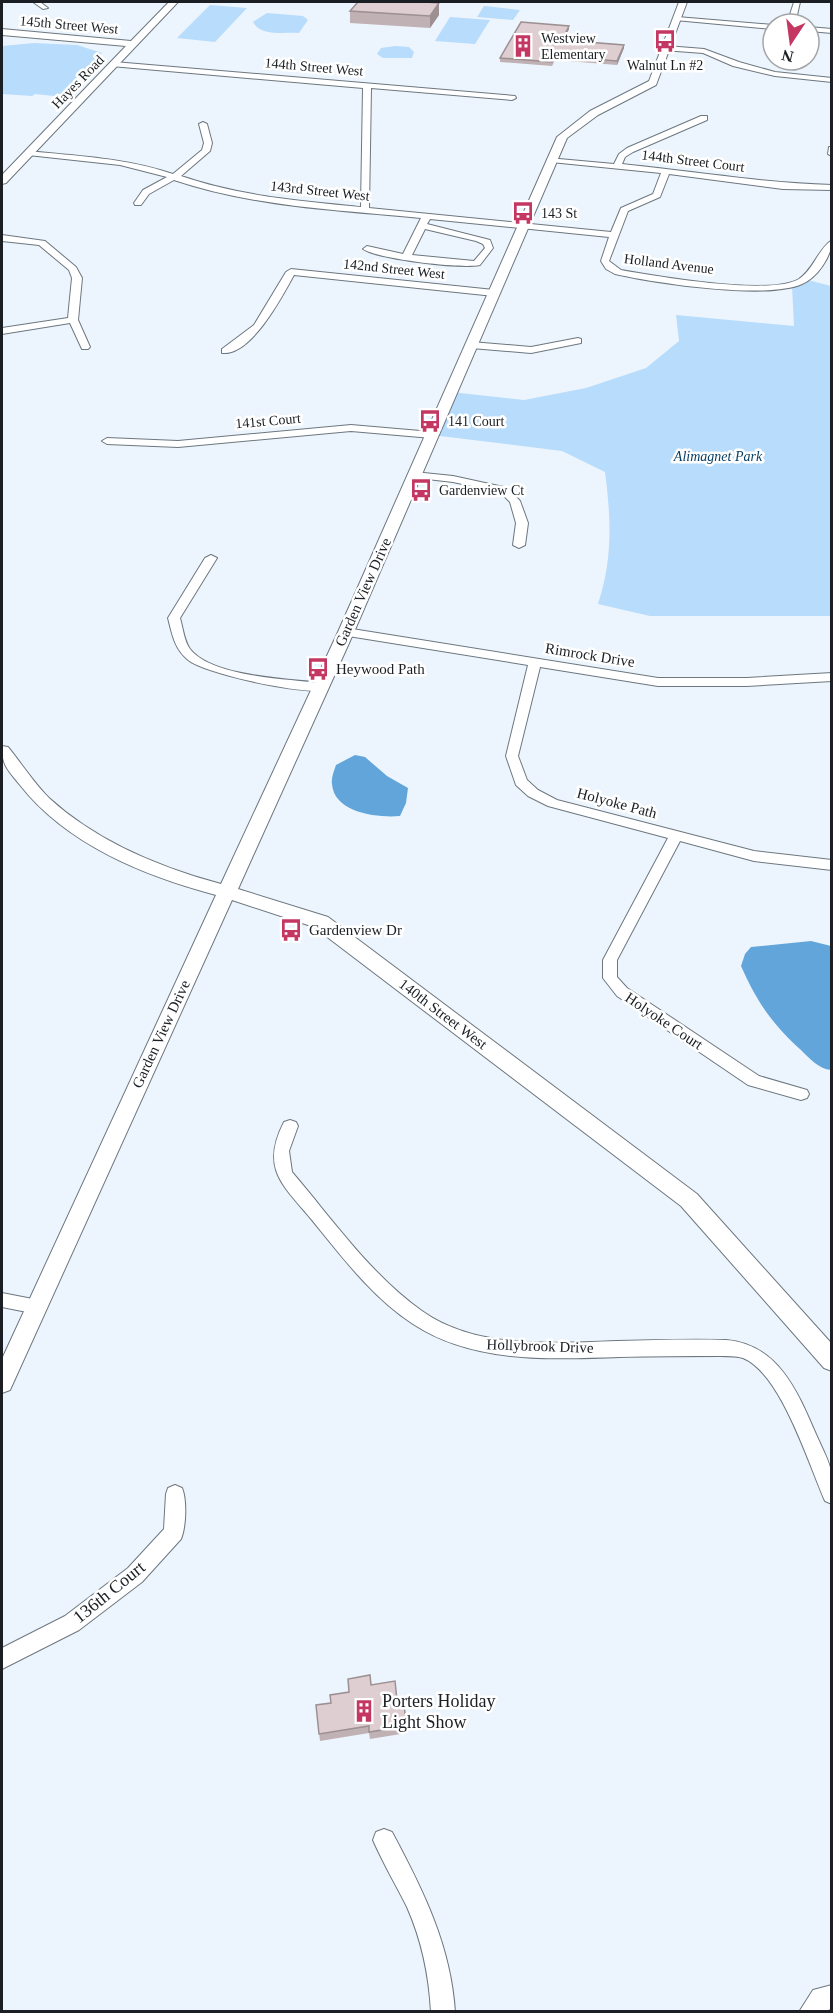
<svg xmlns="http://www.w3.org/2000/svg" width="833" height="2013" font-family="Georgia,serif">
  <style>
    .green { fill: #b8dcfb }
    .water { fill: #61a5da }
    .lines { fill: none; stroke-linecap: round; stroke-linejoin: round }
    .minor-casing { stroke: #6d777f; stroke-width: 2 }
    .tertiary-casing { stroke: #6d777f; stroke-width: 2 }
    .minor { fill: #fff; fill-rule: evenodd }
    .tertiary { fill: #fff; fill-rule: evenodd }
    .wall { fill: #c0b1b4 }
    .shaded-wall { fill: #9c9092 }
    .building { fill: #dfced1; stroke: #9c9092; stroke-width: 1.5 }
    .labels { text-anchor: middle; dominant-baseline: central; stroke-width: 5; stroke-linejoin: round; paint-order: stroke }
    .far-street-label { font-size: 14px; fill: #1b1f23; stroke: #fff }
    .far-poi-label { font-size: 14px; fill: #1b1f23; stroke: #fff; text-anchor: start }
    .far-park-label { font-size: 14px; font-style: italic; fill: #094063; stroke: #fff }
    .street-label { font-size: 15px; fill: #1b1f23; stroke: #fff }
    .poi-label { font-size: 15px; fill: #1b1f23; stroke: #fff; text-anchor: start }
    .near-street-label { font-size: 18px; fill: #1b1f23; stroke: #fff }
    .near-poi-label { font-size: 18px; fill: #1b1f23; stroke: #fff; text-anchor: start }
  </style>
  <rect width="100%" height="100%" fill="#ecf5fd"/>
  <g class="green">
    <polygon points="210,5 247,8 215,42 177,38"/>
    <polygon points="484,6 485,6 520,10 513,20 477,17"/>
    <path d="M267,13L303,16L308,20L299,33C285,32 261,37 253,22Z"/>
    <polygon points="450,17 490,20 475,44 435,41"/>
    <polygon points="34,43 77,45 102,53 62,94 54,96 35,94 32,96 2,94 2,46"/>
    <polygon points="395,46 409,47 414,52 412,58 383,58 377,54 381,48"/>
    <path d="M804,279L831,286V616H650L598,604C613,559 611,518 605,472L562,451L432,435L451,392L524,400L586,388L646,368L679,341L676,315L794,326L792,286Z"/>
  </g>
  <g class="water">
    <path d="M355,755L365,757L387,776L408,788L406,803L400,816C378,818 334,813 332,784C331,778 334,771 336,765Z"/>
    <path d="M811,941L831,946V1070C819,1069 810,1059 801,1050C772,1024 757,1002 741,966L745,954L751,947Z"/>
  </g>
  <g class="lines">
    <g class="minor-casing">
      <g id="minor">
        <polygon points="33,2 40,2 48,8 43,9"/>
        <polygon points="794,2 800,2 795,24 787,24"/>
        <polygon points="677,17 773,25 773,29 675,20"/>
        <polygon points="809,27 832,29 832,33 809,31"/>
        <polygon points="666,46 704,49 739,62 775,72 832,78 832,82 775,76 733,66 703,53 663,50"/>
        <path d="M114,62L515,96L516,98L512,100L371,88L369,208L611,232L621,208L653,194L661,173L551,162L547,160L548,158L614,164L619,154L627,148L701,116H707V120L633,152L625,157L622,164C692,171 761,183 832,185V190L783,189L669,174L660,197L628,211L609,261L621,270C655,276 771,296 799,279C814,269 818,249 832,240C832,256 817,278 802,284C766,300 655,283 615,274L606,269L601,261L609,237L430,219L427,224L490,240L493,248L480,265C461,269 378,259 363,249L367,246L403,254L421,218C339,210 254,207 174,180L149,194L141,205H135L134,203L143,190L167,177L120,165L28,155L24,153L28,151C77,156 126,158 173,174L202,150L204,143L199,124L203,122L207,124L212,143L210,151L181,176C239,196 300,201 361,207L363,88L111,66ZM425,229L476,241L483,244L485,248L474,261L412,255Z"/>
        <polygon points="829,147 832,147 832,156 828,154"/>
        <polygon points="2,235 45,241 76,267 82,278 78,320 90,347 88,349 82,349 70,323 2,334 2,328 68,318 72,278 69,270 39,245 2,241"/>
        <path d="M291,269L494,290L499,293L494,296L294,275C282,297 251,356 222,353V349L254,325L286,272Z"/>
        <polygon points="578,338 581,339 581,343 531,353 471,348 466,345 471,342 531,347"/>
        <polygon points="351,425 432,432 437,435 432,438 351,431 178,447 107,444 102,441 107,438 178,441"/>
        <polygon points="414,472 453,476 508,488 520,501 528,523 525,545 519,548 513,545 516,523 510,502 500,492 453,482 410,477 409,475"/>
        <path d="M211,555L217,558L180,618C183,628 184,641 190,649C212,677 288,679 321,683L327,687L325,690C305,695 203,674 187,659C174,648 172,633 168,618L205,558Z"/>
        <polygon points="346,628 658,678 747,678 832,673 832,681 747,686 658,686 540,667 518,756 527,780 538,790 557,800 754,851 832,860 832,870 754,861 680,841 617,960 617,977 627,988 759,1076 807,1090 809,1094 807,1098 801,1100 748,1085 617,996 603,978 603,960 668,838 548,806 528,796 516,785 506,756 528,665 342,635 342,629"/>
        <path d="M290,1120L296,1122L298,1126L289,1151L292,1172C333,1220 371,1275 422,1311C477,1350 553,1343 617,1341C653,1340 690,1339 726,1340C777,1344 797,1390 815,1432C820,1444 828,1458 831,1471C833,1481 832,1493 832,1504L825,1501C809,1465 781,1373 743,1358C736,1356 727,1356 720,1356C687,1356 653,1356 620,1357C550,1359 474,1364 413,1324C373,1298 342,1257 312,1220C283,1185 260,1169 284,1122Z"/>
        <polygon points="2,1293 43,1301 46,1306 43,1311 37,1314 2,1307"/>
        <path d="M175,1485L182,1488C187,1500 186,1527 181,1539L142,1582L79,1630L2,1669V1648L65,1616L128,1568L164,1529L166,1494L168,1488Z"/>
        <path d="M384,1829L392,1832C423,1890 451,1946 455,2012H431C429,1975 422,1941 407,1907C396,1885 383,1863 373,1840L376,1832Z"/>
        <polygon points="832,1985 832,2008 825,2012 799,2012 813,1990"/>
      </g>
    </g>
    <g class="tertiary-casing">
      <g id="tertiary">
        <polygon points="169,2 178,2 6,183 2,184 2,175 126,46 2,35 2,29 131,41"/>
        <path d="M679,2H687L656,85L598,115L567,138L354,632L238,889L328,917L697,1194L832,1344V1371L824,1368L681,1206L314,927L232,900L10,1390L2,1393V1359L216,895C145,876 67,845 20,785C8,770 2,766 2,746L8,747C21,763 34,783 49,798C96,841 161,868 221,884L338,632L557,137L590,111L649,81Z"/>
      </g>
    </g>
    <use href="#minor" class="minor"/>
    <use href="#tertiary" class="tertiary"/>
  </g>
  <g class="wall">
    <polygon points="358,2 434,2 433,3 439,15 430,28 350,23 350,11"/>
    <polygon points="569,29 564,40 624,45 624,48 617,65 555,60 552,66 500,62 500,58"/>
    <polygon points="371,1685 397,1700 407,1726 407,1733 370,1739 369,1733 320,1741 316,1705 331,1703 349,1692"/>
  </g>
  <g class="shaded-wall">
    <polygon points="439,3 439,15 430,28 430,16"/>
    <polygon points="569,26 569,29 562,43 562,40"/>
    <polygon points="624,45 624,48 617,65 617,61"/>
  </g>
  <g class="building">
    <polygon points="358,2 426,2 425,2 439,3 430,16 350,11"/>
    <polygon points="521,22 569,26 562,40 624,45 617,61 555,56 552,62 500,58"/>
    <polygon points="370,1675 371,1685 395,1681 397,1700 403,1699 407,1726 369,1732 369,1726 319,1734 316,1705 331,1703 330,1695 349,1692 348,1679"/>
  </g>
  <defs>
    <g id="bus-bare" transform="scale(1.8)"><path d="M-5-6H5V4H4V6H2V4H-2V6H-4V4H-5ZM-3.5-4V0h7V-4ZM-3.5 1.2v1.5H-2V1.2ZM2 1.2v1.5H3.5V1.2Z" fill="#c53763" stroke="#fff" stroke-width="2.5" paint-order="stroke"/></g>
    <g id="building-bare" transform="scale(1.8)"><path d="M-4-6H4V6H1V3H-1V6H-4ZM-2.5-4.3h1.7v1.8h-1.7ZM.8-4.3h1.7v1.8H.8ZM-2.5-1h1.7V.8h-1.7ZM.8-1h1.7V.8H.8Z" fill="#c53763" stroke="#fff" stroke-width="2.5" paint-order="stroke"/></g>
  </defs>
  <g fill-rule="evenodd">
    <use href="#bus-bare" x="665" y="41"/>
    <use href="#building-bare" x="523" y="46"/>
    <use href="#bus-bare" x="523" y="213"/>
    <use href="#bus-bare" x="430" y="421"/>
    <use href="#bus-bare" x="421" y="490"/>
    <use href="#bus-bare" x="318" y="669"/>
    <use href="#bus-bare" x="291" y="930"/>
    <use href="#building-bare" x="364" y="1711"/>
  </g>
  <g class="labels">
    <g class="far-street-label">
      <text transform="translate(69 25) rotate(5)">145th Street West</text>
      <text transform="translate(314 67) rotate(5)">144th Street West</text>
      <text transform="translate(78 82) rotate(-46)">Hayes Road</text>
      <text transform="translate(693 161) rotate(7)">144th Street Court</text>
      <text transform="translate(320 191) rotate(6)">143rd Street West</text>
      <text transform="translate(669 264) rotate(7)">Holland Avenue</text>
      <text transform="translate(394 269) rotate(6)">142nd Street West</text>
      <text transform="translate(268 421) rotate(-5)">141st Court</text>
    </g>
    <g class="far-poi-label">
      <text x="541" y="38">Westview<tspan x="541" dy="16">Elementary</tspan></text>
      <text x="665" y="65" text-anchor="middle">Walnut Ln #2</text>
      <text x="541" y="213">143 St</text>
      <text x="448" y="421">141 Court</text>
      <text x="439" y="490">Gardenview Ct</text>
    </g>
    <g class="far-park-label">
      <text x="718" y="456">Alimagnet Park</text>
    </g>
    <g class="street-label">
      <text transform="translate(363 592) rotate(-66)">Garden View Drive</text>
      <text transform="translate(590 655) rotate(9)">Rimrock Drive</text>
      <text transform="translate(617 803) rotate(15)">Holyoke Path</text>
      <text transform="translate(443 1014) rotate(37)">140th Street West</text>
      <text transform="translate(664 1021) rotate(34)">Holyoke Court</text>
      <text transform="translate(161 1034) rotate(-65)">Garden View Drive</text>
      <text transform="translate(540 1346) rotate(2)">Hollybrook Drive</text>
    </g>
    <g class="poi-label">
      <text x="336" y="669">Heywood Path</text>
      <text x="309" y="930">Gardenview Dr</text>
    </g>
    <g class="near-street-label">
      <text transform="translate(109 1592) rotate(-39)">136th Court</text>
    </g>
    <g class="near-poi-label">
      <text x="382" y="1701">Porters Holiday<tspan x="382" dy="21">Light Show</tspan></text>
    </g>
  </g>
  <rect width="833" height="2013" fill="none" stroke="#1b1f23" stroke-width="6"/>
  <g transform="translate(791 42) rotate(193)"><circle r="28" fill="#ffffff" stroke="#a4a5a7" stroke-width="1.5"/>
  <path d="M0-4.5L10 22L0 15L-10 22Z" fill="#c53763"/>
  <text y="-9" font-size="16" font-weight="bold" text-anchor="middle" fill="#1b1f23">N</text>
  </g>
</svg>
